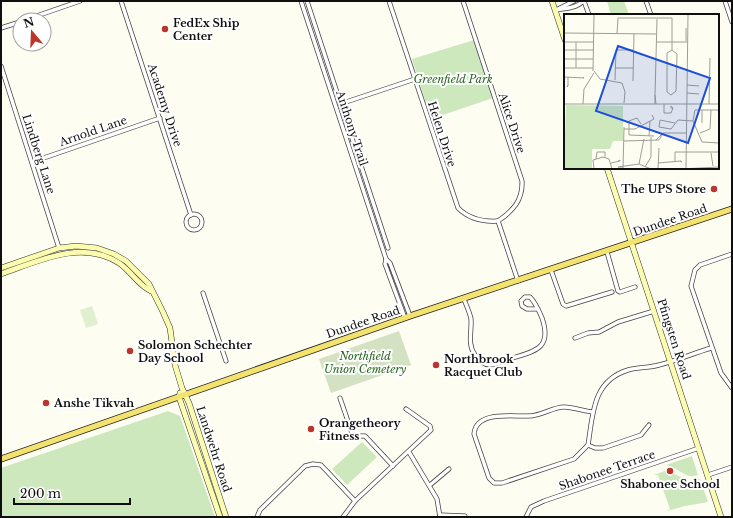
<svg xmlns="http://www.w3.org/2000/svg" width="733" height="518" font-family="'Libre Baskerville',serif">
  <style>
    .green { fill: #cee8bd }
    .cemetery { fill: #d4e1c3 }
    .pitch { fill: #e0f0ce }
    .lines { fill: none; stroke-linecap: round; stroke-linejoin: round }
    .street-casing { stroke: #424242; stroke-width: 5 }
    .secondary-casing { stroke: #313131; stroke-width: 6 }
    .primary-casing { stroke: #202020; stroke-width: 7 }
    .street { stroke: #fff; stroke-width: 3.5 }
    .secondary { stroke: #fcfcb0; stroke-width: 5 }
    .primary { stroke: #f3e26e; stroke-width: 5.5 }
    .poi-dot { fill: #bb352c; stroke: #fff; stroke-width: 1.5 }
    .labels { text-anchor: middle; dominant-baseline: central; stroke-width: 4; stroke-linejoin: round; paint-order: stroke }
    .poi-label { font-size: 11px; font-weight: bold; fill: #0f0f0f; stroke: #fff; text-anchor: start }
    .park-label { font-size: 11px; font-style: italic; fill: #286621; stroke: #fff }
    .street-label { font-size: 11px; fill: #0f0f0f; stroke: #fff }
    .inset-road { fill: none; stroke: #9e9e97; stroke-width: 1 }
    .view { fill: #1d4ed8; fill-opacity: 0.15; stroke: #1d4ed8; stroke-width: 2 }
    .inset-edge { fill: none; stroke: #0f0f0f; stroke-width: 2 }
  </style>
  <rect width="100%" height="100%" fill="#fefdf2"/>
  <g class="green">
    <polygon points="607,1 624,1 629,15 611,15"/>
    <polygon points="474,40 493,98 431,119 412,59"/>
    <polygon points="168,411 180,416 215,517 1,517 1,468"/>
    <polygon points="362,442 377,457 347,485 332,469"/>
    <path d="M692,456L698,475C686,480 678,467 666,465Z"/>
    <polygon points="667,470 688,481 700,479 708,502 685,506 667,511 670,509 658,475 654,475"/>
  </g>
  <polygon class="cemetery" points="399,331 411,365 331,393 319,359"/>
  <polygon class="pitch" points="92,306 98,324 86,328 80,310"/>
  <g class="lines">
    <g class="street-casing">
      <g id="street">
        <polyline points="121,1 191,215"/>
        <polyline points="301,1 386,259"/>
        <polyline points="307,1 388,248"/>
        <path d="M389,1L458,208C469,219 482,222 498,221"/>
        <path d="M463,1L522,181C523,200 513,211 498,221"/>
        <polyline points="584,1 589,15"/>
        <polyline points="646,1 651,15"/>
        <polyline points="725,1 732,22"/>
        <path d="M555,10C563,9 578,8 583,1"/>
        <polyline points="556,10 574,1"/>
        <polyline points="25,20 80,1"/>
        <polyline points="1,28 20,22"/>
        <polyline points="1,66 59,248"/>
        <polyline points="340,104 415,79"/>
        <polyline points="32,162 160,118"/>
        <circle cx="194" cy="222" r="8"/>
        <polyline points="498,221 518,281"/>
        <polyline points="607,252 618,291 620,292 635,287"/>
        <polyline points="732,254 700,265 695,270 691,286 721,373 732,388"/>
        <polyline points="551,270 563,304 566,306 612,292"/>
        <polyline points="203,293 226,361"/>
        <path d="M464,299C466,305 470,313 471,319C472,331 467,344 475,355C486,371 496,364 510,359C533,351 553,350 542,318C539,311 536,303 530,297H525L521,301L522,306L527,309H538"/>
        <polyline points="405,318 385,264 386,259 390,263 410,316"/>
        <polyline points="575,338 588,333 599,332 618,322 654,311"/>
        <polyline points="340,398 353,436 365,436 393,466"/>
        <path d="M592,412C583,411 573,407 564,407C553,407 541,416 529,416C513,417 476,410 474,434L489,478L494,483H502L574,459L588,445C593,415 592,381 628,370C638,367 649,368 659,365C676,361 694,353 711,348"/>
        <polyline points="588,445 595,448 603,448 641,435 649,425"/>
        <polyline points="409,452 437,499 440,517"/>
        <polyline points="708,475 732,467"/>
        <polyline points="430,485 449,469"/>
        <polyline points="440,515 465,516"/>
        <polyline points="257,517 260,510 305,466 313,464 321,465 355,501"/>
        <polyline points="343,517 355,501 431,430 430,426 406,409"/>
        <polyline points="526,517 531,507 544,501 699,448"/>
      </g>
    </g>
    <g class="secondary-casing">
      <g id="secondary">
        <polyline points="552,1 565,40"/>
        <polyline points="607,168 721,517"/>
        <polyline points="1,268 59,248 76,246 97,248 114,254 126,261 149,284 163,312 170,328 175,365 182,388 189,403 226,517"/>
        <path d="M1,274C39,261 81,239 119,263C131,271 138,285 151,291"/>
        <polyline points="180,393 179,397 220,517"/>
      </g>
    </g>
    <g class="primary-casing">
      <polyline id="primary" points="1,459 410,316 732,209"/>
    </g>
    <use href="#street" class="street"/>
    <use href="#secondary" class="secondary"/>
    <use href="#primary" class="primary"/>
  </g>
  <g class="poi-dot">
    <circle cx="165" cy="29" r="4"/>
    <circle cx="714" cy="189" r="4"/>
    <circle cx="130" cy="351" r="4"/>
    <circle cx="436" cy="365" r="4"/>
    <circle cx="46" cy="403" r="4"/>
    <circle cx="311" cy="429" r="4"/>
    <circle cx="670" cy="471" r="4"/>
  </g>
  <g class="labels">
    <g class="poi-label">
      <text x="173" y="23">FedEx Ship<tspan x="173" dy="13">Center</tspan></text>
      <text x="706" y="189" text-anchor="end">The UPS Store</text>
      <text x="138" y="345">Solomon Schechter<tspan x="138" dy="13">Day School</tspan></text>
      <text x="444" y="359">Northbrook<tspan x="444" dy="13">Racquet Club</tspan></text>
      <text x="54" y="403">Anshe Tikvah</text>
      <text x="319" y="423">Orangetheory<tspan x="319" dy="13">Fitness</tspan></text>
      <text x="670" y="484" text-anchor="middle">Shabonee School</text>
    </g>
    <g class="park-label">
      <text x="453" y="79">Greenfield Park</text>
      <text x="365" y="356">Northfield<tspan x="365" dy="13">Union Cemetery</tspan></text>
    </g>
    <g class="street-label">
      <text transform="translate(165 105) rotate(72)">Academy Drive</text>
      <text transform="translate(512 123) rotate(72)">Alice Drive</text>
      <text transform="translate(352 128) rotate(72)">Anthony Trail</text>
      <text transform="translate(93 131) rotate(-19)">Arnold Lane</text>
      <text transform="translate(442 134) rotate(72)">Helen Drive</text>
      <text transform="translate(39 154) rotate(72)">Lindberg Lane</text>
      <text transform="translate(670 220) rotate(-19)">Dundee Road</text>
      <text transform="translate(363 322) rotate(-19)">Dundee Road</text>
      <text transform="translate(674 339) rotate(72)">Pfingsten Road</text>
      <text transform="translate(214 449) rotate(72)">Landwehr Road</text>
      <text transform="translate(607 470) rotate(-19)">Shabonee Terrace</text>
    </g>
  </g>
  <g transform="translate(564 14)">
    <rect width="155" height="155" fill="#fefdf2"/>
    <path d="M2,91L59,92V127H49L46,135H28V155H0Z" fill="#cee8bd"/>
    <path class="inset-road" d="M122,14V27M0,19L92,20M53,20L54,4H108V36M0,28H30M92,28H123M0,36H30M0,45H29M0,54H29M12,54V28M51,54H69M29,57L30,0M30,57L36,65L58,69L61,78L60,89M0,63L20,64L19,63M4,63V72L3,73L4,71M51,66L52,36H69M69,67L70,20M123,71L135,72M123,79L135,80M91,81L93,5M107,81L112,77L113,40L108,36M107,81L103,78V39L108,36M0,90H155M19,90L20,75L30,59M91,90V81L92,90M100,90V99H107L109,94L107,92V94H109M145,90L146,44M155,96H131L129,107L138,128L155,129M111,109L96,106L95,113L107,115L114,106L129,107M138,109V96M77,110L73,104L65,107V121L90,122M60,115H71L90,105L88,101M136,119L146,115L147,96M85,122L86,107M92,126L99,119H123M60,127L95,126L98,121M147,139L149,152M32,145L33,138H41V143M111,148V138H155M47,149L56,147V146L54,147M94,149L117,147L118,148L116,147M75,150L80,125M59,153H54L75,150L87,155M81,153L87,143V123M30,155L29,146L39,143L45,145L48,155M59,155L60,113M94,155L95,134M116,155L155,153M122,155L124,0"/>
    <path class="view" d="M54,32L146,64L124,129L32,97Z"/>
    <rect width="155" height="155" class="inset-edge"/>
  </g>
  <rect width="733" height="518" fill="none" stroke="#0f0f0f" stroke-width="4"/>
  <g transform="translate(32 32) rotate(341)"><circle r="19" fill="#ffffff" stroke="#9f9f9f"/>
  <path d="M0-3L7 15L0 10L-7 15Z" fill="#bb352c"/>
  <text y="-6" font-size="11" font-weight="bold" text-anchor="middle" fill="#0f0f0f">N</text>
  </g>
  <path d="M14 498v6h116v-6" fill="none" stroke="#0f0f0f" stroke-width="2"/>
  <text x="20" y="498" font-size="12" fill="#0f0f0f" stroke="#ffffff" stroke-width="3" paint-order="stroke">200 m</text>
</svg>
